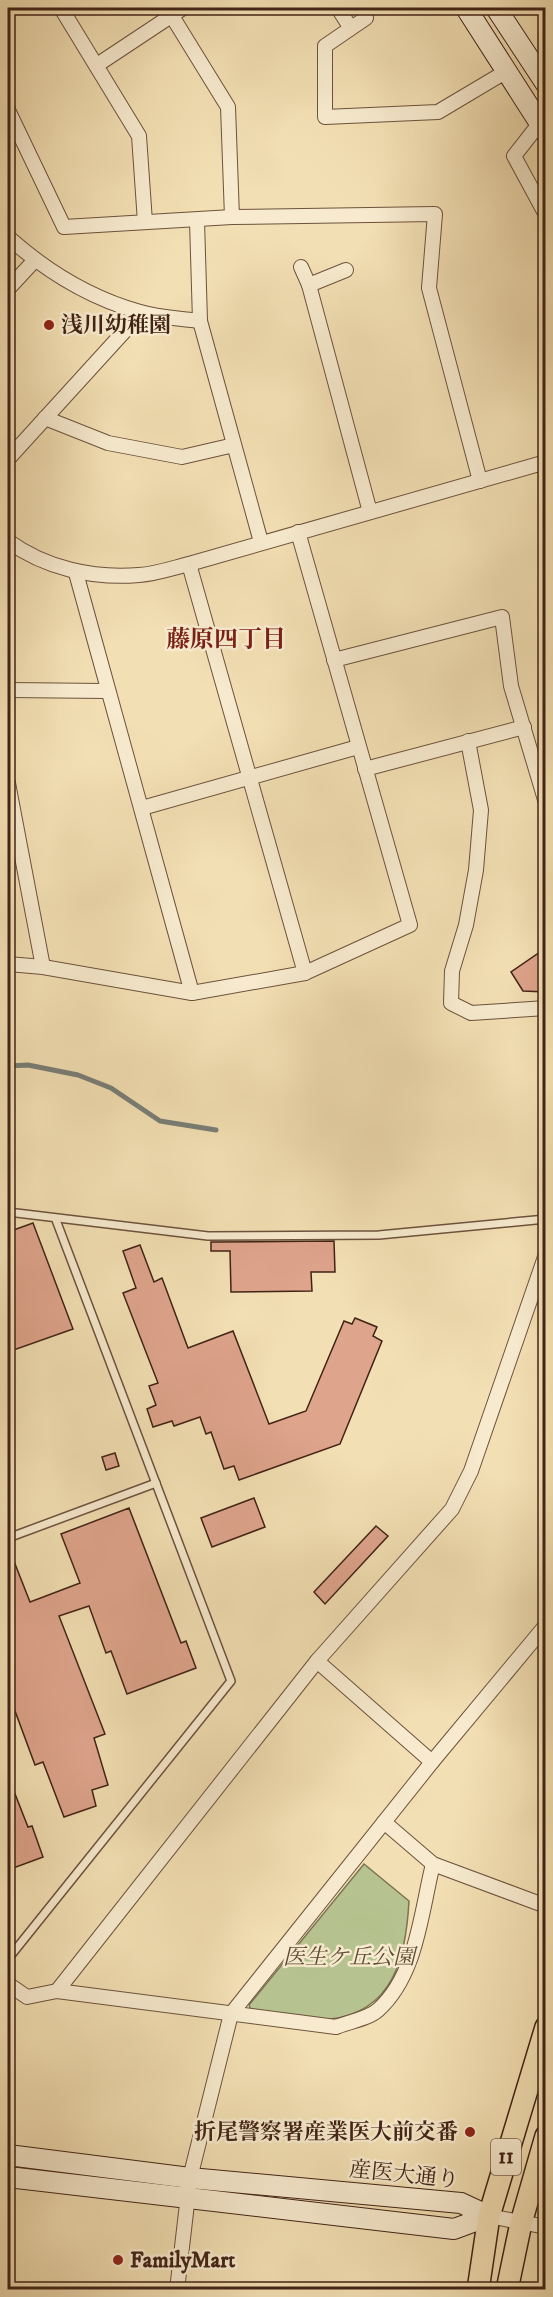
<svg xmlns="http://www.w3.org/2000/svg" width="553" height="2297" font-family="'IM FELL DW Pica','Noto Serif JP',serif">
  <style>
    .green { fill: #b6c390; stroke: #7c7353; stroke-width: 1.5 }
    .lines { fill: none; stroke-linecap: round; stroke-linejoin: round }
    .stream { stroke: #797e77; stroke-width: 5 }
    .building { fill: #dea48c; stroke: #412316; stroke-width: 1.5 }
    .lane-casing { stroke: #6d523d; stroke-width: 10 }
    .street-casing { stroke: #6d523d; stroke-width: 16 }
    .secondary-casing { stroke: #412316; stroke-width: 22 }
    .primary-casing { stroke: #412316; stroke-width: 24 }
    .lane { stroke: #f7eace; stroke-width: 7 }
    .street { stroke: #f7eace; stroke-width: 14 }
    .secondary { stroke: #f7eace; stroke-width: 20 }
    .primary { stroke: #f2dfb3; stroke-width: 21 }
    .poi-dot { fill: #8f2418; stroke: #f7eace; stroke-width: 2 }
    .labels { text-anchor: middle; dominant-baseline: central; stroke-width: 5; stroke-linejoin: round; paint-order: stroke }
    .shield { fill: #f7eace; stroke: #785f4d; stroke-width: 1.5 }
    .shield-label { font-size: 21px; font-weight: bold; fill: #412316 }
    .poi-label { font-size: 22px; font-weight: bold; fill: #412316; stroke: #f7eace; text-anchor: start }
    .park-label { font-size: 22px; font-style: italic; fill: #5e4b34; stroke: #f7eace }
    .street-label { font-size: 22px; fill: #412316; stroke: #f7eace }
    .neighbourhood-label { font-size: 24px; font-weight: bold; fill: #7a1f14; stroke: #f7eace }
  </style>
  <rect width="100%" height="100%" fill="#f2dfb3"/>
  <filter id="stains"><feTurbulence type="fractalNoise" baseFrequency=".00333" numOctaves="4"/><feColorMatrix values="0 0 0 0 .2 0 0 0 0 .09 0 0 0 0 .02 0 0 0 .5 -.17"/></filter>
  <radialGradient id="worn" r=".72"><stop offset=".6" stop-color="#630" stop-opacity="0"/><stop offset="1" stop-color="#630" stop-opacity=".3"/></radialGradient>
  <path class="green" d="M364,1864L409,1901C406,1956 394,2012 330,2019C305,2021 276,2013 251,2010L249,2005Z"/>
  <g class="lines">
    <polyline class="stream" points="8,1066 28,1065 78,1075 111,1088 160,1121 216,1130"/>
  </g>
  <g class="building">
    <polygon points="546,948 546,992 523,991 511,972"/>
    <polygon points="33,1223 73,1329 8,1352 8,1232"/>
    <polygon points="334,1241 335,1272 311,1272 312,1291 231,1292 230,1251 211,1251 211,1242"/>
    <polygon points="140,1245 154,1282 162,1278 188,1348 233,1331 269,1424 306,1411 344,1321 352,1324 355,1318 377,1327 373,1336 382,1341 340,1444 239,1480 234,1466 224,1469 211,1432 206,1434 200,1417 174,1426 172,1421 153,1427 147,1409 156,1405 149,1386 158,1383 123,1293 136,1288 123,1251"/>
    <polygon points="115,1453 119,1466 106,1470 102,1457"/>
    <polygon points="254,1498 265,1527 212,1547 201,1518"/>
    <polygon points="129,1508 181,1643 186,1641 196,1668 127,1694 111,1651 106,1653 89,1606 59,1616 105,1734 94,1738 108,1785 92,1790 96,1806 64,1817 43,1762 35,1765 8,1692 8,1546 30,1602 80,1583 61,1534"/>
    <polygon points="376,1526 388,1536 325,1604 314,1592"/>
    <polygon points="8,1776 28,1827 32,1826 43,1857 8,1870"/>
  </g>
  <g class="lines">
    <g class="lane-casing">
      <g id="lane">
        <polyline points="8,1212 208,1236 379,1235 546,1219"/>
        <polyline points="8,1538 156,1483"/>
        <polyline points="8,1959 231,1681 56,1220"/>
      </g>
    </g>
    <g class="street-casing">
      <g id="street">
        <polyline points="61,8 139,136 145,222"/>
        <polyline points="167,8 228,107 232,217"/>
        <polyline points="338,8 350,27"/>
        <polyline points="366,18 325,46 325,117 438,112 507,71"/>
        <polyline points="97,65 183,8"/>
        <polyline points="8,110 64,227 232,217 435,214 429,288 480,481"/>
        <polyline points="539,124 514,156 546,215"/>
        <polyline points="197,221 200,321 261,542"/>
        <path d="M8,237C46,271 90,298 140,312C159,318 180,318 200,321"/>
        <polyline points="301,267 309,285 370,512"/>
        <polyline points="309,285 346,270"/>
        <polyline points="8,289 34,261"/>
        <polyline points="45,418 108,443 182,457 234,445"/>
        <polyline points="8,459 141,313"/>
        <path d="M8,541C45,568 93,579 139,575C156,574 173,568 189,564L546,462"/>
        <polyline points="189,564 305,973"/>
        <polyline points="76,573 192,993"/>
        <polyline points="334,660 502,617 511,686 546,803"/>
        <polyline points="8,690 106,691"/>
        <polyline points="468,741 481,810 476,870 466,925 452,971 451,1003 471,1013 546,1008"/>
        <polyline points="365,769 524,727"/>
        <polyline points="8,783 43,967"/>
        <polyline points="142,808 358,747"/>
        <polyline points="8,964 43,967 192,993 305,973 410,925 298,532"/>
        <polyline points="317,1661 432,1762"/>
        <polyline points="384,1822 433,1864 546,1906"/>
        <path d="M8,1984L27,1997L57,1991L336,2027C348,2022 368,2019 378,2010C417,1975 421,1912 433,1864"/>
        <polyline points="57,1991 317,1661 452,1509 471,1471 546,1254"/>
        <polyline points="489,2216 546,2227"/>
        <polyline points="177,2290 190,2178 231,2014 432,1762 546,1625"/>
      </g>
    </g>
    <g class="secondary-casing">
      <g id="secondary">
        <polyline points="466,8 546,133"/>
        <polyline points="496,8 546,84"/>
        <polyline points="8,2155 190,2178 461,2203 489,2216"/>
        <polyline points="8,2177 454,2229 489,2216"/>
      </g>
    </g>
    <g class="primary-casing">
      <g id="primary">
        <polyline points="478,2290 489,2216 546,2027"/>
        <polyline points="507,2290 521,2223 546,2136"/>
      </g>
    </g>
    <use href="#lane" class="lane"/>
    <use href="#street" class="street"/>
    <use href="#secondary" class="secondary"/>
    <use href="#primary" class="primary"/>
  </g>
  <g class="poi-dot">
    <circle cx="49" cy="325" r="6"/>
    <circle cx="470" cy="2132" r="6"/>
    <circle cx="118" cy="2260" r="6"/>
  </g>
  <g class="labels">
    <rect class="shield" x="491" y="2139" width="30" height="36" rx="4.5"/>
    <g class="shield-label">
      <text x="506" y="2157">11</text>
    </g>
    <g class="poi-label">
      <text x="61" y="325">浅川幼稚園</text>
      <text x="458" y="2132" text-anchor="end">折尾警察署産業医大前交番</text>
      <text x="130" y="2260">FamilyMart</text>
    </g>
    <g class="park-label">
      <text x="349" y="1957">医生ケ丘公園</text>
    </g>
    <g class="street-label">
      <text transform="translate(404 2175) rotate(6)">産医大通り</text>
    </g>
    <g class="neighbourhood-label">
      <text x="226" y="640">藤原四丁目</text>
    </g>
  </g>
  <rect width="553" height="2297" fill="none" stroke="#f2dfb3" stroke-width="30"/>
  <rect x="9" y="9" width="535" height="2279" fill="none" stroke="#412316" stroke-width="3"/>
  <rect x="15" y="15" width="523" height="2267" fill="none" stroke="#412316" stroke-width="1.5"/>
  <rect width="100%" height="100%" filter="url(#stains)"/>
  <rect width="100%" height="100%" fill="url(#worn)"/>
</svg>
